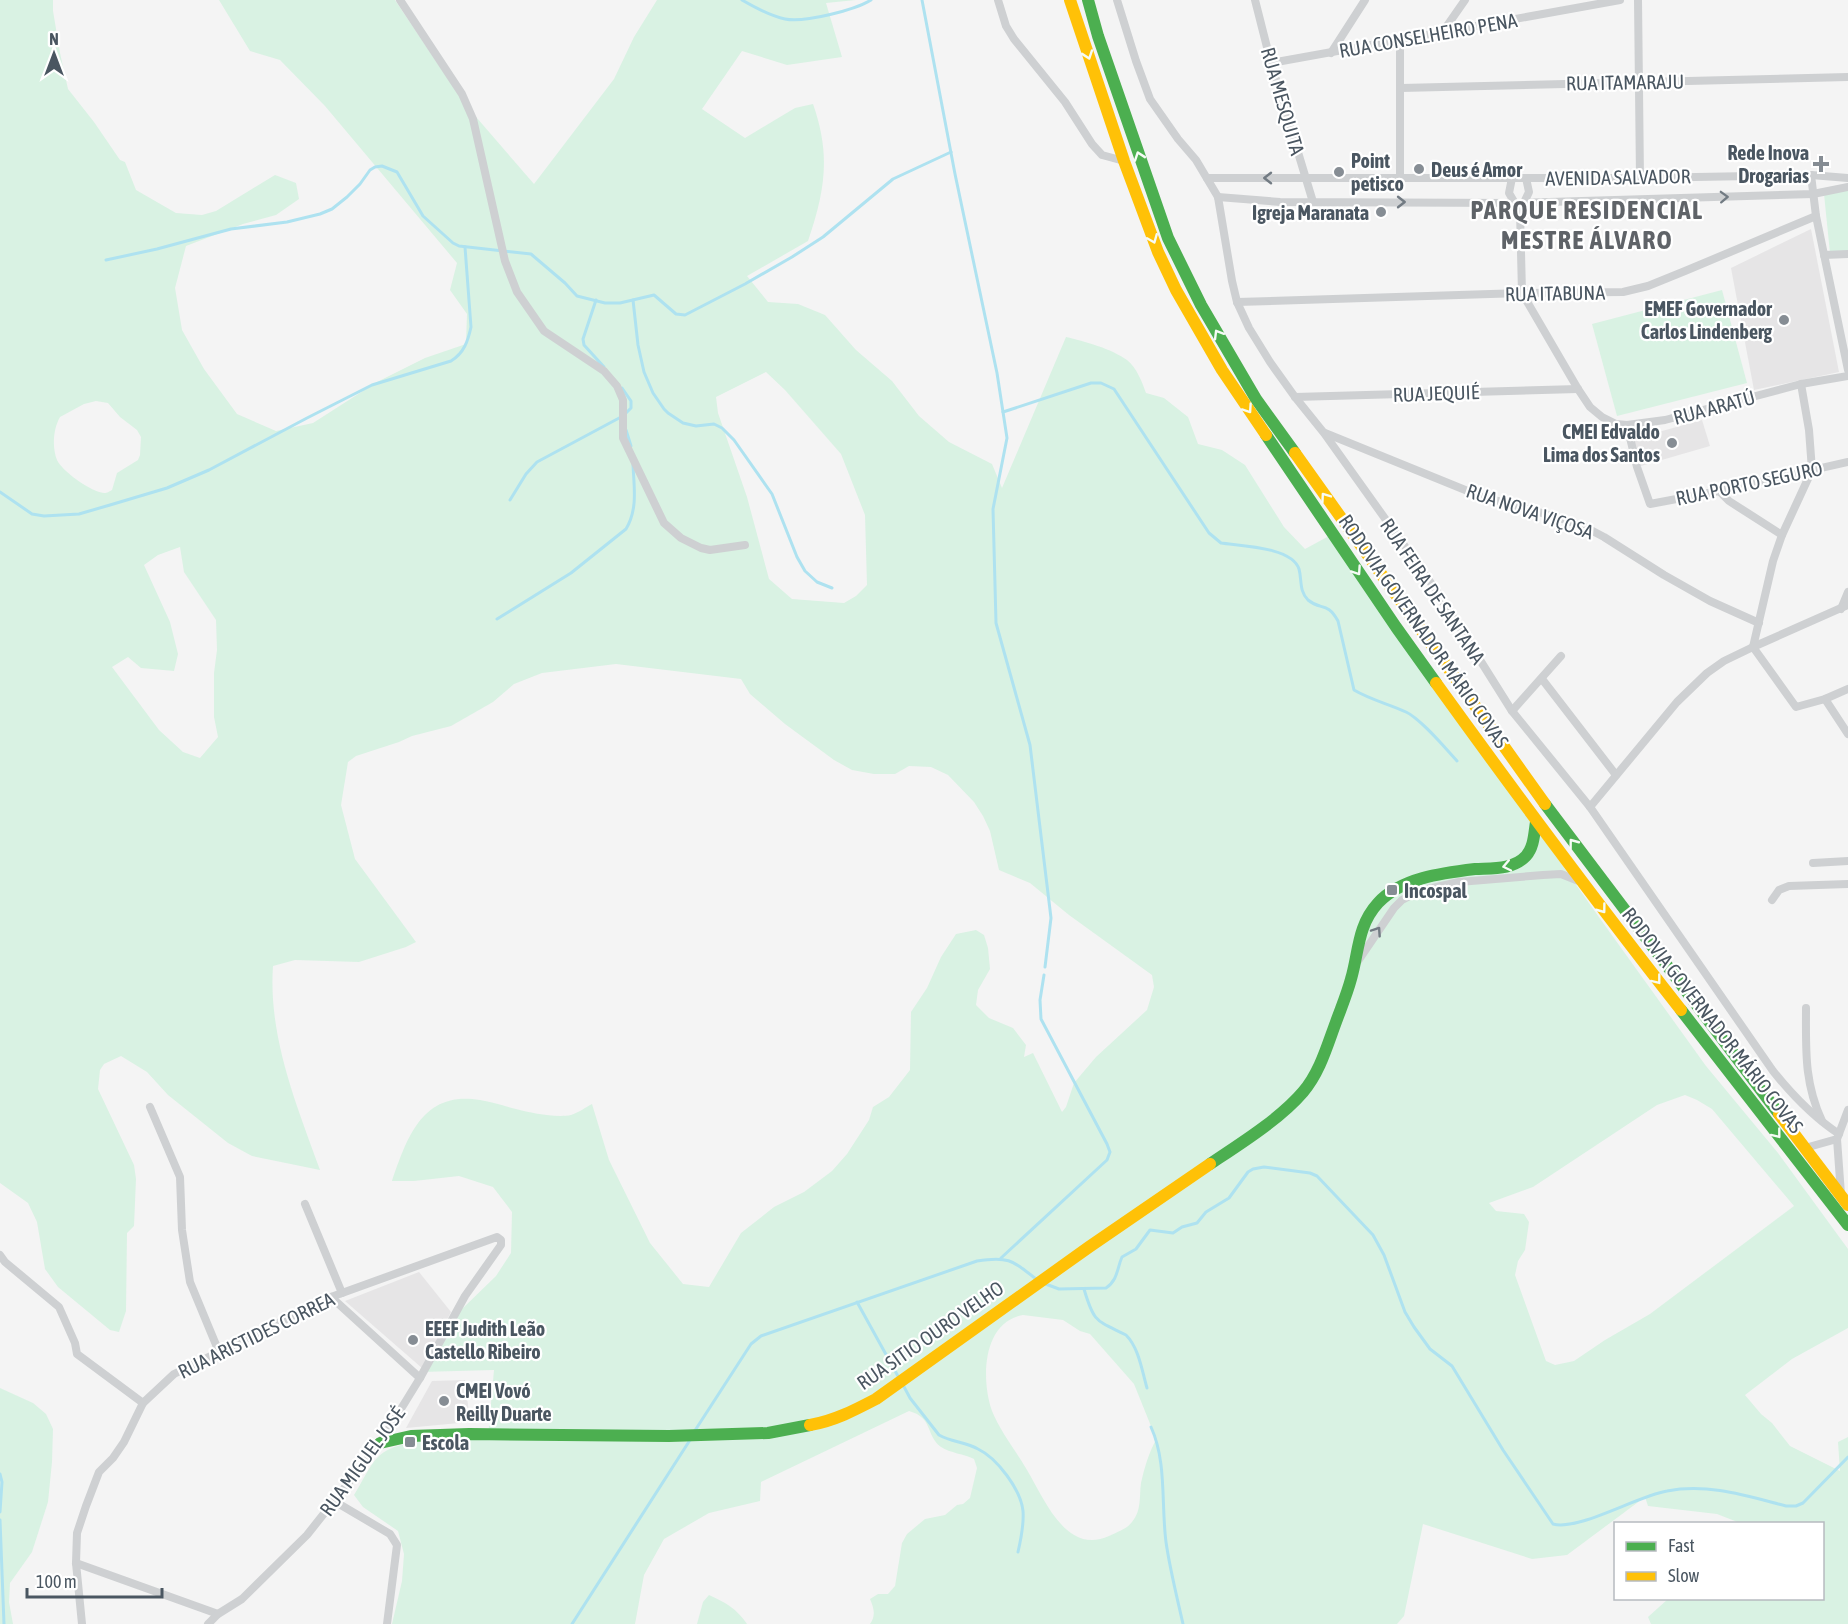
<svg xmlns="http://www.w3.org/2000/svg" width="1848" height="1624" font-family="'Asap Condensed',sans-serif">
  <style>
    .education { fill: #e6e5e6 }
    .green { fill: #d9f2e3; fill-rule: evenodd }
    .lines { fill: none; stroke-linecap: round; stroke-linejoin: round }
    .stream { stroke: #aee2f0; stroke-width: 3 }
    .street { stroke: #ced0d2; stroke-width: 8 }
    .fast { stroke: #4caf50; stroke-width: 12 }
    .slow { stroke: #ffc107; stroke-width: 12 }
    .oneway { stroke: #f6fbf6 }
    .oneway2 { stroke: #727b83 }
    .poi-dot { fill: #868d94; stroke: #fff; stroke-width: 2 }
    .labels { text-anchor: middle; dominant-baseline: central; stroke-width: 4.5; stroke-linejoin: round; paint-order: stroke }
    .street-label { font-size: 20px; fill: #4a5661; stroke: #fff }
    .poi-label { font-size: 20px; font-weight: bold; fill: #4a5661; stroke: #fff; text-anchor: start }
    .district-label { font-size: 26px; font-weight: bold; letter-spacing: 1.5px; fill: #5f6368; stroke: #fff }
  </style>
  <rect width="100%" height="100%" fill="#f4f4f4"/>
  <g class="education">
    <polygon points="1811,229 1839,372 1754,390 1731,268"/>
    <polygon points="1702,420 1710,446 1641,466 1633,439"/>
    <polygon points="419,1272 451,1312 422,1368 345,1301"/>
    <polygon points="465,1380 470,1422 406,1428 432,1381"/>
  </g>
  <g class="green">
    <path d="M0,0H53V11L60,53L68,89L94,122L120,160L125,162L136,190L176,213L202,215L216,211L275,175L296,183L299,199L276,215L243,224L186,246L175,288L182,330L204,369L237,414L276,431L313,423L377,382L425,358L466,344L467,314L450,290L457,263L325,106L280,60L250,51L219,0H395L464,103L534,184L614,79L634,37L657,0H856L826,3L842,57L787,65L742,51L702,109L745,138L795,108L813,104C831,155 825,191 808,241L747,276L768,302L798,304L825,315L856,350L892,381L919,416L949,442L992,464L1002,488L1066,337C1084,341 1112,349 1127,360C1137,368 1142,382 1146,393L1164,398L1188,417L1198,444L1222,450L1245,465L1284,527L1305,549L1329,536L1601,920L1706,1066L1778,1153L1848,1249V1328L1792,1359L1745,1395L1761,1414L1772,1423L1790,1446L1840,1471L1838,1442L1848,1437V1624H1651L1648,1617L1668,1599L1822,1598V1524L1740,1523L1717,1514L1648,1506L1645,1497L1567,1555L1532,1559L1423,1524L1404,1616L1397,1624H870C876,1616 874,1608 870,1599L878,1594H888L895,1586L902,1543L907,1534L925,1519L945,1515L957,1505L963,1504L970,1498L977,1468L974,1459C964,1454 950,1453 941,1447C925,1435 934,1418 909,1411L761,1482L760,1501L709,1513L664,1539L644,1575L635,1624H392L402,1581L404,1554L398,1531L363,1507L354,1495C361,1484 370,1464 379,1456C398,1437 461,1438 488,1437L494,1370L420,1372L462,1309L496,1276L511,1253L512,1212L493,1187L459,1176L414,1181H392C407,1137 423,1090 480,1100C492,1102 504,1106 516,1109C531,1113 556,1118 571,1115C578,1113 586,1107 592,1104L609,1160L650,1243L683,1284L709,1287L741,1233L774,1207L804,1192L832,1171L847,1154L869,1120L873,1107L889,1097L910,1070L911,1012L927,988L941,957L956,934L976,930L984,935L988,948L990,969L978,990L976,1005L989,1018L1013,1028L1026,1045L1024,1057L1033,1053L1062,1112L1066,1107L1074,1083L1096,1057L1147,1010L1154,987L1152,975L1069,915L1030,883L999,870L990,831L983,816L974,802L948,775L931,767L909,766L895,774H874L852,770L834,760L785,724L750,694L741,679L616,664L542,673L514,684L493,702L451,726L412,736L399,742L356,756L348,762L341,805L355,859L416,942L406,947L359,962L295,960L273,966C268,1037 297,1106 320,1170L252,1156L228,1143L168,1095L147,1072L121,1056L104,1064L100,1070L98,1089L134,1165L136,1179L134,1226L127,1233L126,1311L119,1332L110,1330L58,1287L45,1269L37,1222L28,1203L0,1183ZM766,372L785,390L841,454L865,515L867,585L856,596L844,603L792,599L769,579L747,497L718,413L716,397ZM96,401L108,403L120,417L137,430L141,437L140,455L138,460L117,473L112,490C108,492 108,493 104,493C91,492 62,471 57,460C52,448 53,429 60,417L84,404ZM180,547L184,572L216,620L217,650L214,673V717L218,737L200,758L183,752L159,730L112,667L128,657L141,668L174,671L178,654L170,622L144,565L158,555ZM1685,1095L1697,1100L1712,1109L1794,1206L1650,1314L1605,1340L1574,1361L1555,1365L1546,1361L1515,1275L1518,1261L1525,1250L1529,1222L1524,1214L1496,1211L1489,1203L1533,1187L1657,1105ZM1023,1315L1063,1320L1080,1331L1090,1334L1134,1384L1155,1436L1156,1440C1149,1452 1144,1469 1141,1483C1139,1497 1142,1510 1132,1522C1127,1529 1117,1532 1109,1536C1066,1556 1044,1498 1027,1470C1016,1451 1000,1431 992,1411C981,1380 982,1322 1023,1315Z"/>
    <polygon points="1848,190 1848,252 1830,253 1824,194"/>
    <polygon points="1722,290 1747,383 1617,416 1592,324"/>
    <polygon points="0,1388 33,1403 46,1414 53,1429 52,1462 48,1502 32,1552 10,1583 9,1602 13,1624 0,1624"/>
    <path d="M709,1595C725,1602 737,1609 747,1624H697L703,1602Z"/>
  </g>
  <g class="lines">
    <g class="stream">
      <path d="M742,0C754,7 770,16 785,19C804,23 855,10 871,0"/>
      <polyline points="922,0 955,174 997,373 1007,438 993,509 996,623 1030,745 1051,918 1045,967"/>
      <polyline points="106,260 157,249 231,229 287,222 320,214 332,209 347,197 360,184 370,170 375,167 382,166 397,172 423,216 453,243 459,246 531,254 565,283 577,296 605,303 620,303 654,295 676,314 685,315 745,284 792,257 823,237 893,179 951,152"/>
      <polyline points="596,300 583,339 584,345 604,367"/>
      <polyline points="633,300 638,345 644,372 653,393 664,409 668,413 683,423 696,426 714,424 722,428 734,440 772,494 797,557 805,571 817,582 832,588"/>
      <polyline points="622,388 631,401 631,408 626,413"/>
      <path d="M1003,412L1091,383H1101L1114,389L1209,533L1221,543C1241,546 1292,547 1299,569C1302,580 1299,591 1308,600C1321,611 1327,601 1338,621L1354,690C1371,700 1389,704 1406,712C1421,719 1445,748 1457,761"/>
      <polyline points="626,430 631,446"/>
      <path d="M0,492L32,514L44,516L79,514L110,505L167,488L209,470L307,418L372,385L451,361C464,353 468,341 471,327L465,247"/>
      <polyline points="510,500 526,474 537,462 621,417"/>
      <path d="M497,619L571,573L626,529C638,509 634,487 633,465"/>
      <polyline points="1001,1258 1107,1160 1110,1152 1107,1144 1041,1019 1040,1000 1044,975"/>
      <path d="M1043,1283L1059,1289L1106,1288C1118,1280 1117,1268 1122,1257L1136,1249L1150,1230L1173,1233L1182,1227L1197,1223L1206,1212L1229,1198L1248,1172L1253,1169L1264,1167L1310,1173L1317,1176L1373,1235L1384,1255L1405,1312L1414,1327L1430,1349L1452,1366L1503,1450L1553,1524C1579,1531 1637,1496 1667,1491C1708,1483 1747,1496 1786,1506H1796L1803,1503L1848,1457"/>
      <path d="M1084,1289C1094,1323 1096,1320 1126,1335C1139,1348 1142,1371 1147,1388"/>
      <polyline points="857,1302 899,1378"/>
      <path d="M902,1383L910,1398L939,1435C951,1442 966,1442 978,1449C997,1458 1021,1490 1023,1511C1024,1524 1021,1539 1018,1552"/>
      <path d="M1151,1427C1167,1462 1161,1504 1166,1542C1170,1570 1177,1597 1183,1624"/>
      <path d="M694,1432L751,1344L761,1336L977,1261C1008,1256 1012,1260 1036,1279"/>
      <polyline points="0,1474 2,1482 0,1512"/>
      <polyline points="0,1520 4,1624"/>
      <polyline points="572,1624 690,1440"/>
    </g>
    <g class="street">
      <polyline points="400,0 462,94 473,119 505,261 517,292 544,331 604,371 617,386 623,400 623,438 664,523 681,538 701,548 710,550 745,545"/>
      <polyline points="998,0 1006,26 1014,39 1065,102 1092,144 1102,155 1124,161"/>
      <path d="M1117,0L1136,61L1150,99L1178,139L1196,160L1218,197L1232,281L1237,302L1249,328L1270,362L1295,397L1324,433L1436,590L1512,711L1590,807L1773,1071C1793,1096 1813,1117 1839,1134"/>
      <polyline points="1255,0 1271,63 1313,202"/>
      <polyline points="1638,0 1640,178"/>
      <polyline points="1442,33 1465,0"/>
      <polyline points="1400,40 1400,177"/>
      <polyline points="1331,53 1365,0"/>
      <polyline points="1271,63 1620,0"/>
      <polyline points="1401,88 1848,77"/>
      <polyline points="1207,178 1640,178 1811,175 1848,178"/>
      <polyline points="1512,178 1509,193 1516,205"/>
      <polyline points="1526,178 1529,192 1520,211 1522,293 1578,389 1590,407 1602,417 1616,424 1627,425 1665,420 1801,384 1848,376"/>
      <polyline points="1218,197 1280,202 1515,203 1813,194 1848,187"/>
      <polyline points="1816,216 1848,370"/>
      <polyline points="1824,255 1848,254"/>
      <polyline points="1237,302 1522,293 1623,292 1648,286 1685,271 1816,216 1811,175"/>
      <polyline points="1295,397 1578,389"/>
      <polyline points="1627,425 1637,467 1650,504 1719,491 1848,462"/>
      <polyline points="1325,433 1480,496 1560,518 1585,527 1604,537 1664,575 1710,601 1759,623"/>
      <polyline points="1719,491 1729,501 1782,535"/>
      <polyline points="1841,609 1848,592"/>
      <polyline points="1753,647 1773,561 1782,535 1812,470 1809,430 1801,384"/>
      <polyline points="1753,647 1796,707 1825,699 1848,689"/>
      <polyline points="1542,679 1616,775"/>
      <polyline points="1825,699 1848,734"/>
      <polyline points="1512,711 1561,656"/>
      <polyline points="1590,807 1677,702 1707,673 1724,661 1753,647 1848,605"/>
      <polyline points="1813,863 1848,861"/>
      <polyline points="1772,900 1779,890 1789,886 1848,884"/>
      <polyline points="1358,961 1394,908 1402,900 1419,891 1459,882 1543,875 1561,874 1581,882"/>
      <path d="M1806,1008C1806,1050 1804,1082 1822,1121"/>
      <polyline points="150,1107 180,1177 182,1230 190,1282 219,1352"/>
      <polyline points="1805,1148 1837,1139"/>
      <polyline points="1841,1194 1837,1139 1848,1110"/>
      <polyline points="305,1204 342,1293"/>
      <polyline points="0,1255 5,1262 59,1307 75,1343 77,1354 143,1403"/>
      <polyline points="331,1297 420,1378"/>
      <polyline points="334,1501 390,1534 397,1545 387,1624"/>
      <polyline points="76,1563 218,1614"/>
      <polyline points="82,1624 76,1563 77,1533 86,1506 99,1472 113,1458 124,1442 143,1403 174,1374 331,1297 497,1237 501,1240 501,1245 465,1296 420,1378 380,1443 307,1535 242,1599 218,1614 208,1624"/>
    </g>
    <g class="fast">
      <polyline points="1088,0 1098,36 1168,238 1201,305 1256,399 1295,453"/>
      <polyline points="1266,435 1396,627 1436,683"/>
      <polyline points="1545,804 1779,1114"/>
      <polyline points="1681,1010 1848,1225"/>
      <path d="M1210,1164C1240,1144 1280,1119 1303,1092C1320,1072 1327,1046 1336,1022C1341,1008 1347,994 1351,979C1359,952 1357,926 1378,903C1401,878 1442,873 1475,869C1492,868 1513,870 1526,856C1534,847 1534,834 1536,822"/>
      <polyline points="380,1443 411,1436 469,1434 669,1436 768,1433 810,1425"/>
    </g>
    <g class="slow">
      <polyline points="1070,0 1124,161 1158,252 1176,290 1222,370 1266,435"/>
      <polyline points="1295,453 1545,804"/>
      <path d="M1436,683C1516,794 1597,903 1681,1010"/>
      <polyline points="1779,1114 1848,1205"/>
      <path d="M810,1425C834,1421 855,1410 876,1399L1089,1247L1210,1164"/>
    </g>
  </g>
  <defs><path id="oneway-chevron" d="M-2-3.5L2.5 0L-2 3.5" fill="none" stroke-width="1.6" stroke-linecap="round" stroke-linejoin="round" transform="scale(1.5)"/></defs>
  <g class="oneway">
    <use href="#oneway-chevron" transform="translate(1088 55) rotate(71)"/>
    <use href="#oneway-chevron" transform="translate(1139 156) rotate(-109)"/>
    <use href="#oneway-chevron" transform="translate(1153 239) rotate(68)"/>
    <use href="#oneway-chevron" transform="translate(1218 334) rotate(-121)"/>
    <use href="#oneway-chevron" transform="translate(1248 409) rotate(56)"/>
    <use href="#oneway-chevron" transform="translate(1325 497) rotate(-125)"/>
    <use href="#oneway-chevron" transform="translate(1357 571) rotate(56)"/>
    <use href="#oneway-chevron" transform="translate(1573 843) rotate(-127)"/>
    <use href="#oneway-chevron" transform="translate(1507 866) rotate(168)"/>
    <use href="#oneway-chevron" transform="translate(1602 909) rotate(53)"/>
    <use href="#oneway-chevron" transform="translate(1657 980) rotate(52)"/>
    <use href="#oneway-chevron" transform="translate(1777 1134) rotate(52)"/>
  </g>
  <g class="oneway2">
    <use href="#oneway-chevron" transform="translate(1268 178) rotate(-180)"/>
    <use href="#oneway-chevron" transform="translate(1724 197) rotate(-2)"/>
    <use href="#oneway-chevron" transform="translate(1401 202)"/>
    <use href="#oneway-chevron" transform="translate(1377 931) rotate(-56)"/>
  </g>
  <g class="poi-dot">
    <path d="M1818 155h6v6h6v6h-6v6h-6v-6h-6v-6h6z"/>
    <circle cx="1419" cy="169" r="6"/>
    <circle cx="1339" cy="172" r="6"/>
    <circle cx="1381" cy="212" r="6"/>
    <circle cx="1784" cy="320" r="6"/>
    <circle cx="1672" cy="443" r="6"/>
    <rect x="1386" y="884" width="12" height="12" rx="3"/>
    <circle cx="413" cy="1340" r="6"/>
    <circle cx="444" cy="1401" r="6"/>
    <rect x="404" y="1436" width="12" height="12" rx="3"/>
  </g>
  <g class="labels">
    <g class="street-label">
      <text transform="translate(1428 35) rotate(-10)">RUA CONSELHEIRO PENA</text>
      <text transform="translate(1625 82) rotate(-1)">RUA ITAMARAJU</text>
      <text transform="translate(1283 101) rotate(74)">RUA MESQUITA</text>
      <text transform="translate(1618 177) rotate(-1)">AVENIDA SALVADOR</text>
      <text transform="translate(1555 293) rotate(-1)">RUA ITABUNA</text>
      <text transform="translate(1436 393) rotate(-2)">RUA JEQUIÉ</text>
      <text transform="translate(1714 407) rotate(-15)">RUA ARATÚ</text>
      <text transform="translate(1749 483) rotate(-12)">RUA PORTO SEGURO</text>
      <text transform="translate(1530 511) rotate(19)">RUA NOVA VIÇOSA</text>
      <text transform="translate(1433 591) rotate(56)">RUA FEIRA DE SANTANA</text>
      <text transform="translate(1424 631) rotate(55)">RODOVIA GOVERNADOR MÁRIO COVAS</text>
      <text transform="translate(1713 1020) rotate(52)">RODOVIA GOVERNADOR MÁRIO COVAS</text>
      <text transform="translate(256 1335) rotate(-26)">RUA ARISTIDES CORREA</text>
      <text transform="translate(930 1335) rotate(-35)">RUA SITIO OURO VELHO</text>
      <text transform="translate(362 1461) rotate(-54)">RUA MIGUEL JOSÉ</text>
    </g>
    <g class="poi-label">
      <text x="1809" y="152" text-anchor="end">Rede Inova<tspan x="1809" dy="23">Drogarias</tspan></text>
      <text x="1351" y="160">Point<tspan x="1351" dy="23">petisco</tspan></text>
      <text x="1431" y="169">Deus é Amor</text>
      <text x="1369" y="212" text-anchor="end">Igreja Maranata</text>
      <text x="1772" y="308" text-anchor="end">EMEF Governador<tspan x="1772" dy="23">Carlos Lindenberg</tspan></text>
      <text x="1660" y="431" text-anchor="end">CMEI Edvaldo<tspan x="1660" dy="23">Lima dos Santos</tspan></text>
      <text x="1404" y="890">Incospal</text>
      <text x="425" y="1328">EEEF Judith Leão<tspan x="425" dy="23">Castello Ribeiro</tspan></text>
      <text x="456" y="1390">CMEI Vovó<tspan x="456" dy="23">Reilly Duarte</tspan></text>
      <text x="422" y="1442">Escola</text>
    </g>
    <g class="district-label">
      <text x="1587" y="210">PARQUE RESIDENCIAL<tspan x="1587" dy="30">MESTRE ÁLVARO</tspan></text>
    </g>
  </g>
  <rect x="1614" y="1522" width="210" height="78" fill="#ffffff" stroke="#b7bbc0" stroke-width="1.5"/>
  <rect x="1626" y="1542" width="30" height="9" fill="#4caf50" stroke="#b7bbc0" stroke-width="1.5"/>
  <text x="1668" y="1552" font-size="18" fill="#4a5661">Fast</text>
  <rect x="1626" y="1572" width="30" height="9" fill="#ffc107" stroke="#b7bbc0" stroke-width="1.5"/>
  <text x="1668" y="1582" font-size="18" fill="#4a5661">Slow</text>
  <g transform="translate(54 54)" stroke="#ffffff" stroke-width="4.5" paint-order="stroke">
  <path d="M0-4.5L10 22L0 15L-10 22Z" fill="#4a5661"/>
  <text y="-9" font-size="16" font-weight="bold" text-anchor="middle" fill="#4a5661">N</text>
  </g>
  <path d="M27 1588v9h135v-9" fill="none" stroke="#4a5661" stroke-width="3"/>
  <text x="36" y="1588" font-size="18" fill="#4a5661" stroke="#ffffff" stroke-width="4.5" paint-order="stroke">100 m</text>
</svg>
